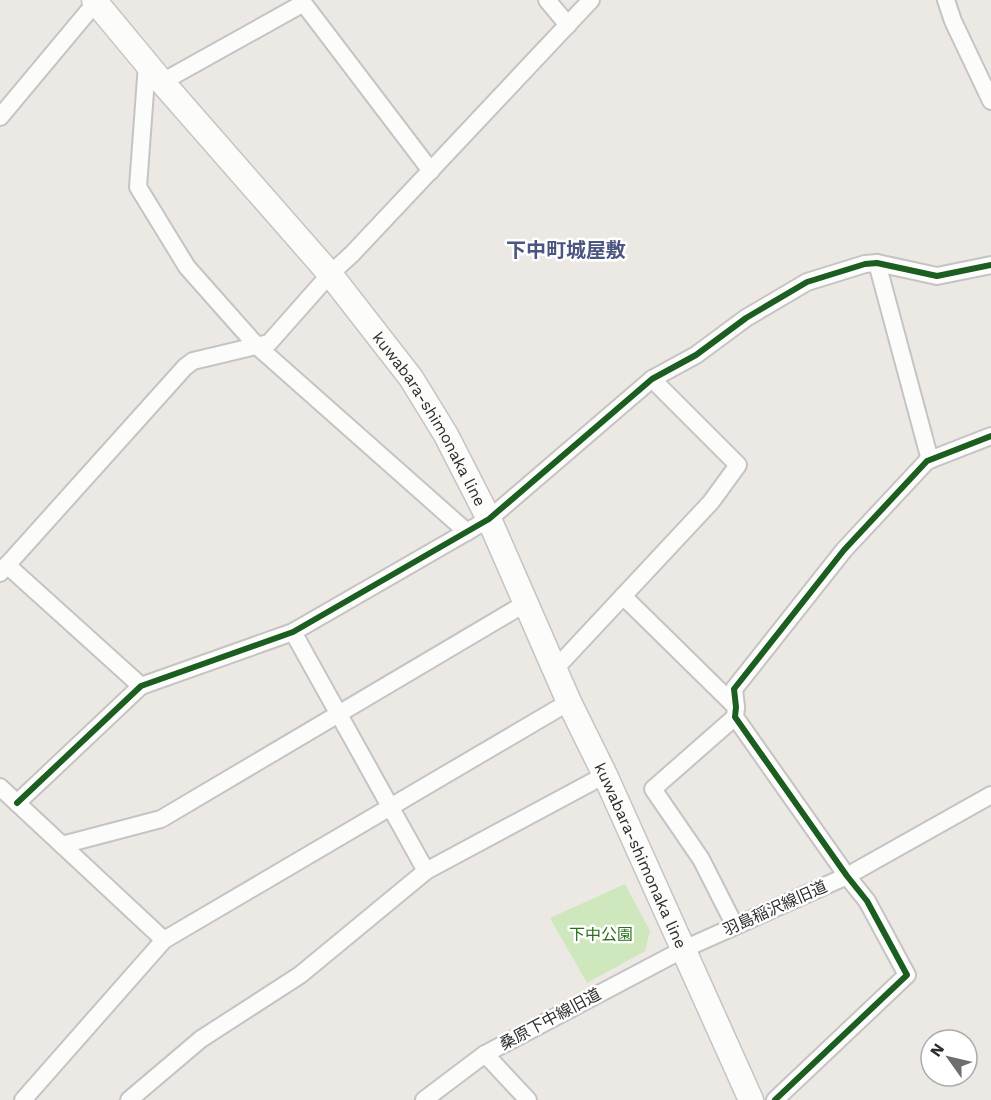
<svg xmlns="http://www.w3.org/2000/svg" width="991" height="1100" font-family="'Work Sans','Noto Sans JP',sans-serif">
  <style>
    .green { fill: #cee7bc }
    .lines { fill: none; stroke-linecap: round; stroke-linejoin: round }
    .street-casing { stroke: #c5c4c4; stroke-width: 20 }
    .secondary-casing { stroke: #c5c4c4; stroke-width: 27 }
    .street { stroke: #fcfcfb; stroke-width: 16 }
    .secondary { stroke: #fcfcfb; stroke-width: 24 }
    .cycleway-casing { stroke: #fff; stroke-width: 10 }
    .cycleway { stroke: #1b5e20; stroke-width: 6 }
    .labels { text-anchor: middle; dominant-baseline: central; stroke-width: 5; stroke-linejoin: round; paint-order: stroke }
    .street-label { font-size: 16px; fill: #2d2d2d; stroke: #fff }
    .park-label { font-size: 16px; fill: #2c6f19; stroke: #fff }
    .quarter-label { font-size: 20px; font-weight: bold; fill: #4b5680; stroke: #fff }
  </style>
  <rect width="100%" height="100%" fill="#ece8e4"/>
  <polygon class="green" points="625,884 650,931 645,951 587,983 550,918"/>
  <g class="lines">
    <g class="street-casing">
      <g id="street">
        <polyline points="301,0 431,171"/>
        <polyline points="547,0 568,25"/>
        <polyline points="946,0 953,21 991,101"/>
        <polyline points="147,64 138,187 187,267 257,346 467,532"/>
        <polyline points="162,82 302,4"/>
        <polyline points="0,117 96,2"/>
        <polyline points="877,263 930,460"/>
        <polyline points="7,565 141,686"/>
        <polyline points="0,573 185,367 193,361 269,343 330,274 352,254 591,0"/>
        <polyline points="623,596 736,707"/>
        <polyline points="293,632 426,871"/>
        <polyline points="555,669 711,502 738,465 652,379"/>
        <polyline points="735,717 653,789 701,859 735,926"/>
        <polyline points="0,787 164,940 23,1100"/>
        <polyline points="17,803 141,686 293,632 489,519 652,379 696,355 746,318 807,282 865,264 877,263 937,276 991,265"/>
        <polyline points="62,845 161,819 526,603"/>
        <polyline points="164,940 569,702"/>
        <polyline points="485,1054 528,1100"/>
        <polyline points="129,1100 201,1039 300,975 426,871 605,775"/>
        <polyline points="424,1100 485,1054 684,949 847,876 991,795"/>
        <polyline points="775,1100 907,975 867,901 847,876 735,717 736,707 734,689 844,550 927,461 991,436"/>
      </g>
    </g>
    <g class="secondary-casing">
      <g id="secondary">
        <path id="s1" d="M94,0L162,82L330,274L411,378L446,435L489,519L569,702L605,775L751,1100"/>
      </g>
    </g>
    <use href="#street" class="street"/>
    <use href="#secondary" class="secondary"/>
    <g class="cycleway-casing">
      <g id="cycleway">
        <polyline points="17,803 141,686 293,632 489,519 652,379 696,355 746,318 807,282 865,264 877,263 937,276 991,265"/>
        <polyline points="775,1100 907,975 867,901 847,876 735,717 736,707 734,689 844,550 927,461 991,436"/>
      </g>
    </g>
    <use href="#cycleway" class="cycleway"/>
  </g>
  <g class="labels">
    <g class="street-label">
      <text stroke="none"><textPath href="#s1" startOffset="538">kuwabara-shimonaka line</textPath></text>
      <text stroke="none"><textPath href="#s1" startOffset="1024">kuwabara-shimonaka line</textPath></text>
      <text transform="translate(775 908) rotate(-24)">羽島稲沢線旧道</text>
      <text transform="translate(550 1019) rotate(-28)">桑原下中線旧道</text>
    </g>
    <g class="park-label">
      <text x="601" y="934">下中公園</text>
    </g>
    <g class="quarter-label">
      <text x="566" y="250">下中町城屋敷</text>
    </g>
  </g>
  <g transform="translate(949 1058) rotate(304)"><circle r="28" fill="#ffffff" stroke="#ababab" stroke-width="1.5"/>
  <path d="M0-4.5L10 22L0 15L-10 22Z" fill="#706e6d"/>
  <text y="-9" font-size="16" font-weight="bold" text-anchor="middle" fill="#2d2d2d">N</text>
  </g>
</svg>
